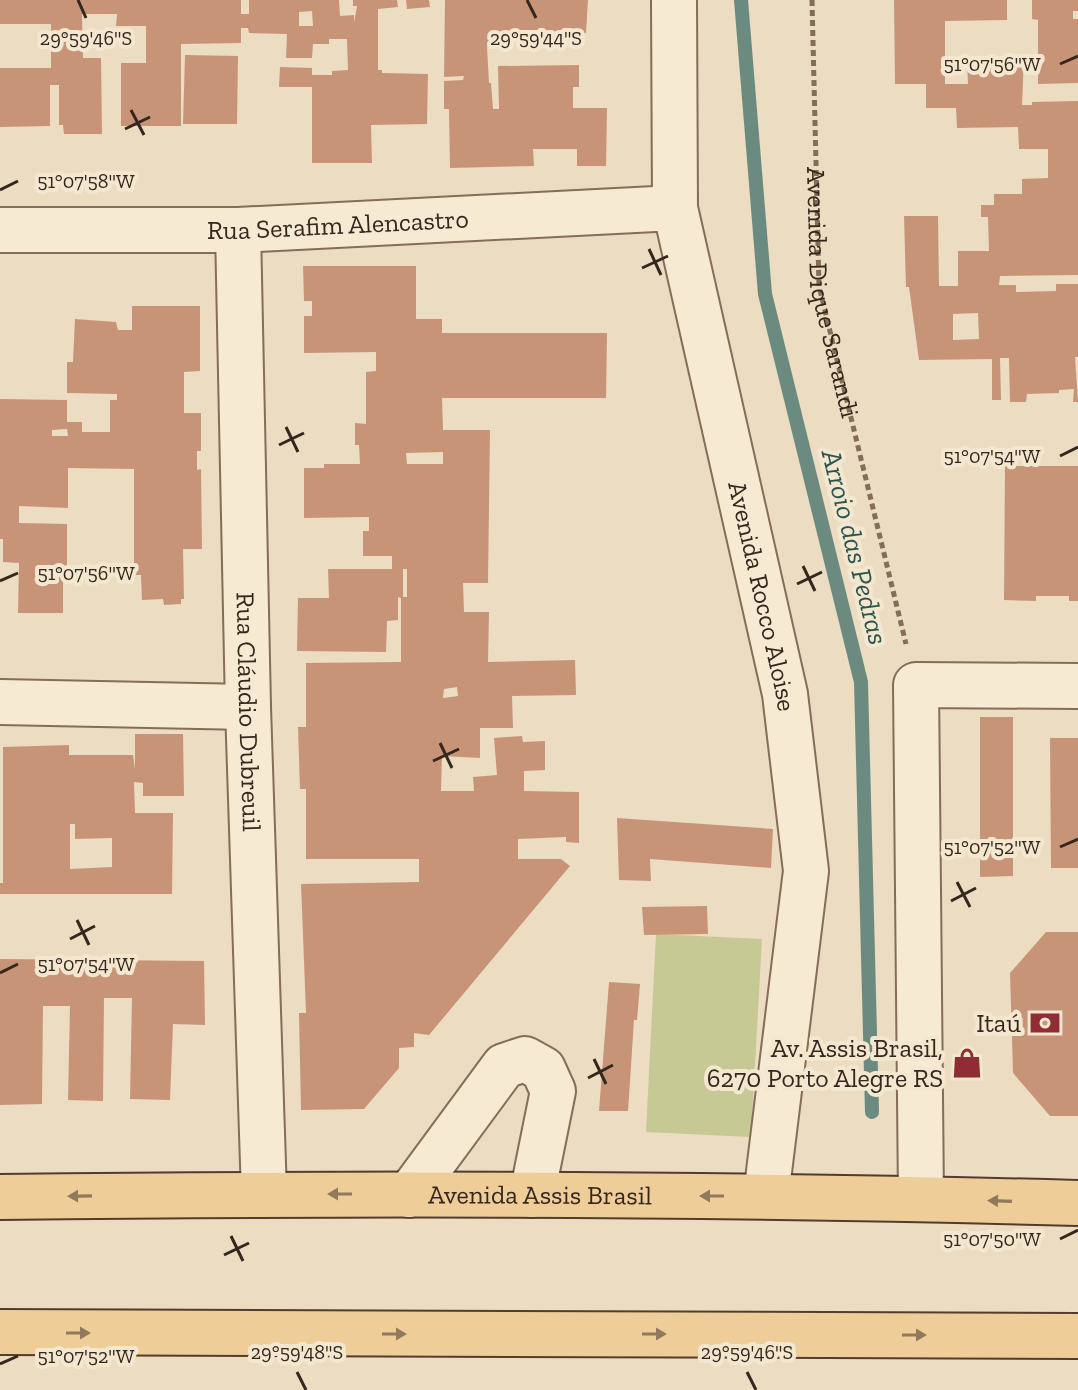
<svg xmlns="http://www.w3.org/2000/svg" width="1078" height="1390" font-family="'Zilla Slab',serif">
  <style>
    .green { fill: #c7c995 }
    .lines { fill: none; stroke-linecap: round; stroke-linejoin: round }
    .stream { stroke: #6b8b81; stroke-width: 14 }
    .building { fill: #c89478; fill-rule: evenodd }
    .minor-casing { stroke: #846d59; stroke-width: 48 }
    .major-casing { stroke: #523c2e; stroke-width: 48 }
    .path { stroke: #846d59; stroke-width: 5; stroke-dasharray: 6 4; stroke-linecap: butt }
    .minor { stroke: #f7ead3; stroke-width: 44 }
    .major { stroke: #eecd99; stroke-width: 44 }
    .oneway { fill: #917a5b }
    .ticks { fill: none; stroke: #34271d; stroke-width: 3 }
    .labels { text-anchor: middle; dominant-baseline: central; stroke-width: 8; stroke-linejoin: round; paint-order: stroke }
    .street-label { font-size: 26px; fill: #34271d; stroke: #f3e7d0 }
    .poi-label { font-size: 26px; fill: #34271d; stroke: #f3e7d0; text-anchor: end }
    .water-label { font-size: 28px; font-style: italic; fill: #2d544e; stroke: #f3e7d0 }
    .ticks-label { font-size: 20px; text-anchor: middle; fill: #34271d; stroke: #f3e7d0; stroke-width: 8; stroke-linejoin: round; paint-order: stroke }
  </style>
  <rect width="100%" height="100%" fill="#ecdcc1"/>
  <polygon class="green" points="656,934 762,939 751,1137 646,1132"/>
  <g class="lines">
    <polyline class="stream" points="741,0 765,294 861,682 872,1112"/>
  </g>
  <g class="building">
    <path d="M0,0H241V14H249V0H339L340,16L354,15V23L357,6H353V0H397L398,7L378,9V70H382V73L428,74L427,124L371,125L372,163H312V87H279L280,67L312,68V75H332V71L348,70L347,39H329V44H313L312,58H286L287,34L249,33L248,28H241V43L181,44V126H121V63H146V26H116L117,14H82L83,58H101L102,134H64L63,125H59V85H50V126L0,127V68H51V24H0ZM312,11L313,26H299V12Z"/>
    <polygon points="406,0 429,0 430,7 407,9"/>
    <polygon points="445,0 588,0 586,33 528,30 527,39 491,38 491,46 487,47 489,83 491,83 493,109 499,109 498,66 579,65 579,87 573,87 573,108 607,108 606,166 577,166 577,149 533,149 534,166 450,168 449,109 444,109 444,81 463,80 464,76 444,77"/>
    <path d="M894,0H1007V20L945,21V84H968L967,58L1024,57L1022,105H1032V102L1078,101V275L1000,276L999,285H1016V292L1056,291V284H1078V357H1075L1078,402H1073L1074,389L1059,390V393L1027,394L1026,402H1010L1009,358H1000L1001,400H992V359L919,360L909,287H906L904,216H938L939,286H958V251H989L988,217H981V205H994V194H1022V179L1048,178V149H1019L1018,127L957,128L956,108H926V84H895ZM978,313L979,339L953,340V314Z"/>
    <polygon points="1032,0 1078,0 1078,11 1073,11 1073,19 1078,19 1078,83 1038,84 1038,20 1032,19"/>
    <polygon points="185,55 238,56 237,124 183,124"/>
    <path d="M303,266H416V319H442V333H607L606,398H442L443,430H490L488,583H463L464,612H489L488,662L575,660L576,695L512,696L513,728H480V758L442,756L441,791H474L473,777L497,775L494,738L522,736L523,742L545,741V770L524,771V791L579,792V843L566,842V837L518,839V859H561L570,866L429,1035L414,1033V1047L399,1048V1068L364,1109L301,1110L299,1013H306L301,884L419,882V859H306V789H300L298,727H306V663L401,662V598L398,597V620L387,621L386,652L297,651L298,598H329L328,569H392V556H363V531H369V517L304,518V468H324V464H360L359,445H355V423L366,424V372L376,371V352L304,353V316H312V301H304ZM443,452V464H407L406,453ZM403,569H407V597H403ZM457,687L458,696L443,698L444,689Z"/>
    <path d="M132,306H200V371L184,372V413H201V451H197V470L201,469L202,549H183L184,599H181V604L164,605L163,599L142,600L141,575H134V469L68,468V508L19,506V523L67,524V575H63V613H18L19,563L3,562V539H0V399L67,400V422H82V432H110V400H117V394L67,393V362H73L75,319L116,322L118,330H132ZM67,429L68,436H52V430Z"/>
    <polygon points="1005,466 1078,466 1078,601 1069,601 1069,596 1036,596 1036,601 1004,600"/>
    <polygon points="980,717 1013,717 1013,876 980,877"/>
    <path d="M135,734H183L184,796H143V783L134,782L135,813H173L172,894H0V883H3V747L69,745V755H133L135,769ZM70,824H75V839L112,838V867L70,869Z"/>
    <polygon points="1050,738 1078,738 1078,868 1051,868"/>
    <polygon points="617,818 773,829 771,868 650,859 651,881 619,880"/>
    <polygon points="707,906 708,934 644,935 642,907"/>
    <polygon points="1046,932 1078,932 1078,1116 1050,1116 1013,1073 1010,973"/>
    <polygon points="0,959 204,961 205,1025 173,1024 170,1100 130,1099 132,998 104,998 103,1101 68,1100 70,1006 43,1006 42,1104 0,1105"/>
    <polygon points="609,982 640,984 637,1020 634,1020 628,1111 599,1111"/>
  </g>
  <g class="lines">
    <g class="minor-casing">
      <g id="minor">
        <path id="s2" d="M674,0L675,208L785,694L806,871L766,1196"/>
        <path id="s3" d="M0,230H238L675,208"/>
        <path id="s4" d="M238,230L248,707L264,1194"/>
        <polyline points="0,702 248,707"/>
        <polyline points="409,1195 504,1066 525,1059 543,1069 553,1091 532,1195"/>
        <polyline points="921,1199 916,685 1078,686"/>
      </g>
    </g>
    <g class="major-casing">
      <g id="major">
        <path id="s5" d="M0,1197C359,1193 719,1193 1078,1203"/>
        <polyline points="0,1332 1078,1336"/>
      </g>
    </g>
    <path class="path" id="s1" d="M812,0L819,286L906,644"/>
    <use href="#minor" class="minor"/>
    <use href="#major" class="major"/>
  </g>
  <defs><path id="oneway-solid" d="M-6-.8H1V-3.2L6.5 0L1 3.2V.8H-6Z" transform="scale(2)"/></defs>
  <g class="oneway">
    <use href="#oneway-solid" transform="translate(340 1194) rotate(-180)"/>
    <use href="#oneway-solid" transform="translate(80 1196) rotate(179)"/>
    <use href="#oneway-solid" transform="translate(712 1196) rotate(-180)"/>
    <use href="#oneway-solid" transform="translate(1000 1201) rotate(-178)"/>
    <use href="#oneway-solid" transform="translate(78 1333)"/>
    <use href="#oneway-solid" transform="translate(394 1334)"/>
    <use href="#oneway-solid" transform="translate(654 1334)"/>
    <use href="#oneway-solid" transform="translate(914 1335)"/>
  </g>
  <path class="ticks" d="M78,0L86,18M527,0L536,18M1060,64L1078,56M131,110L144,135M125,129L150,117M0,190L18,181M649,249L661,275M642,268L668,256M286,427L298,452M279,445L304,433M1060,456L1078,447M803,566L815,591M0,581L18,573M797,584L822,572M440,743L452,768M433,761L459,749M1060,847L1078,839M957,882L970,907M951,901L976,888M77,920L89,945M70,939L95,926M0,973L18,964M594,1059L606,1084M588,1078L613,1065M231,1236L243,1261M1060,1239L1078,1230M224,1255L249,1243M0,1364L18,1356M297,1372L306,1390M747,1372L756,1390"/>
  <defs>
    <g id="bank-bare" transform="scale(2.4)"><path d="M-6-4H6V4H-6ZM0-2.3a2.3 2.3 0 1 0 0 4.6a2.3 2.3 0 1 0 0-4.6Z" fill="#902c34" stroke="#f3e7d0" stroke-width="2.5" paint-order="stroke"/></g>
    <g id="shop-bare" transform="scale(2.4)"><path d="M-5-2.5h2.3a2.7 3.5 0 0 1 5.4 0H5L5.5 6h-11ZM-1.5-2.5h3a1.5 2.3 0 0 0-3 0Z" fill="#902c34" stroke="#f3e7d0" stroke-width="2.5" paint-order="stroke"/></g>
  </defs>
  <g fill-rule="evenodd">
    <use href="#bank-bare" x="1045" y="1023"/>
    <use href="#shop-bare" x="967" y="1063"/>
  </g>
  <g class="labels">
    <g class="street-label">
      <text stroke="none"><textPath href="#s3" startOffset="338">Rua Serafim Alencastro</textPath></text>
      <text stroke="none"><textPath href="#s1" startOffset="294">Avenida Dique Sarandi</textPath></text>
      <text stroke="none"><textPath href="#s2" startOffset="606">Avenida Rocco Aloise</textPath></text>
      <text stroke="none"><textPath href="#s4" startOffset="482">Rua Cláudio Dubreuil</textPath></text>
      <text stroke="none"><textPath href="#s5" startOffset="540">Avenida Assis Brasil</textPath></text>
    </g>
    <g class="poi-label">
      <text x="1021" y="1023">Itaú</text>
      <text x="943" y="1048">Av. Assis Brasil,<tspan x="943" dy="30">6270 Porto Alegre RS</tspan></text>
    </g>
    <g class="water-label">
      <text transform="translate(855 547) rotate(76)">Arroio das Pedras</text>
    </g>
  </g>
  <g class="ticks-label">
    <text x="86" y="45">29°59'46"S</text>
    <text x="536" y="45">29°59'44"S</text>
    <text x="992" y="71">51°07'56"W</text>
    <text x="86" y="188">51°07'58"W</text>
    <text x="992" y="463">51°07'54"W</text>
    <text x="86" y="580">51°07'56"W</text>
    <text x="992" y="854">51°07'52"W</text>
    <text x="86" y="971">51°07'54"W</text>
    <text x="992" y="1246">51°07'50"W</text>
    <text x="297" y="1359">29°59'48"S</text>
    <text x="747" y="1359">29°59'46"S</text>
    <text x="86" y="1363">51°07'52"W</text>
  </g>
</svg>
